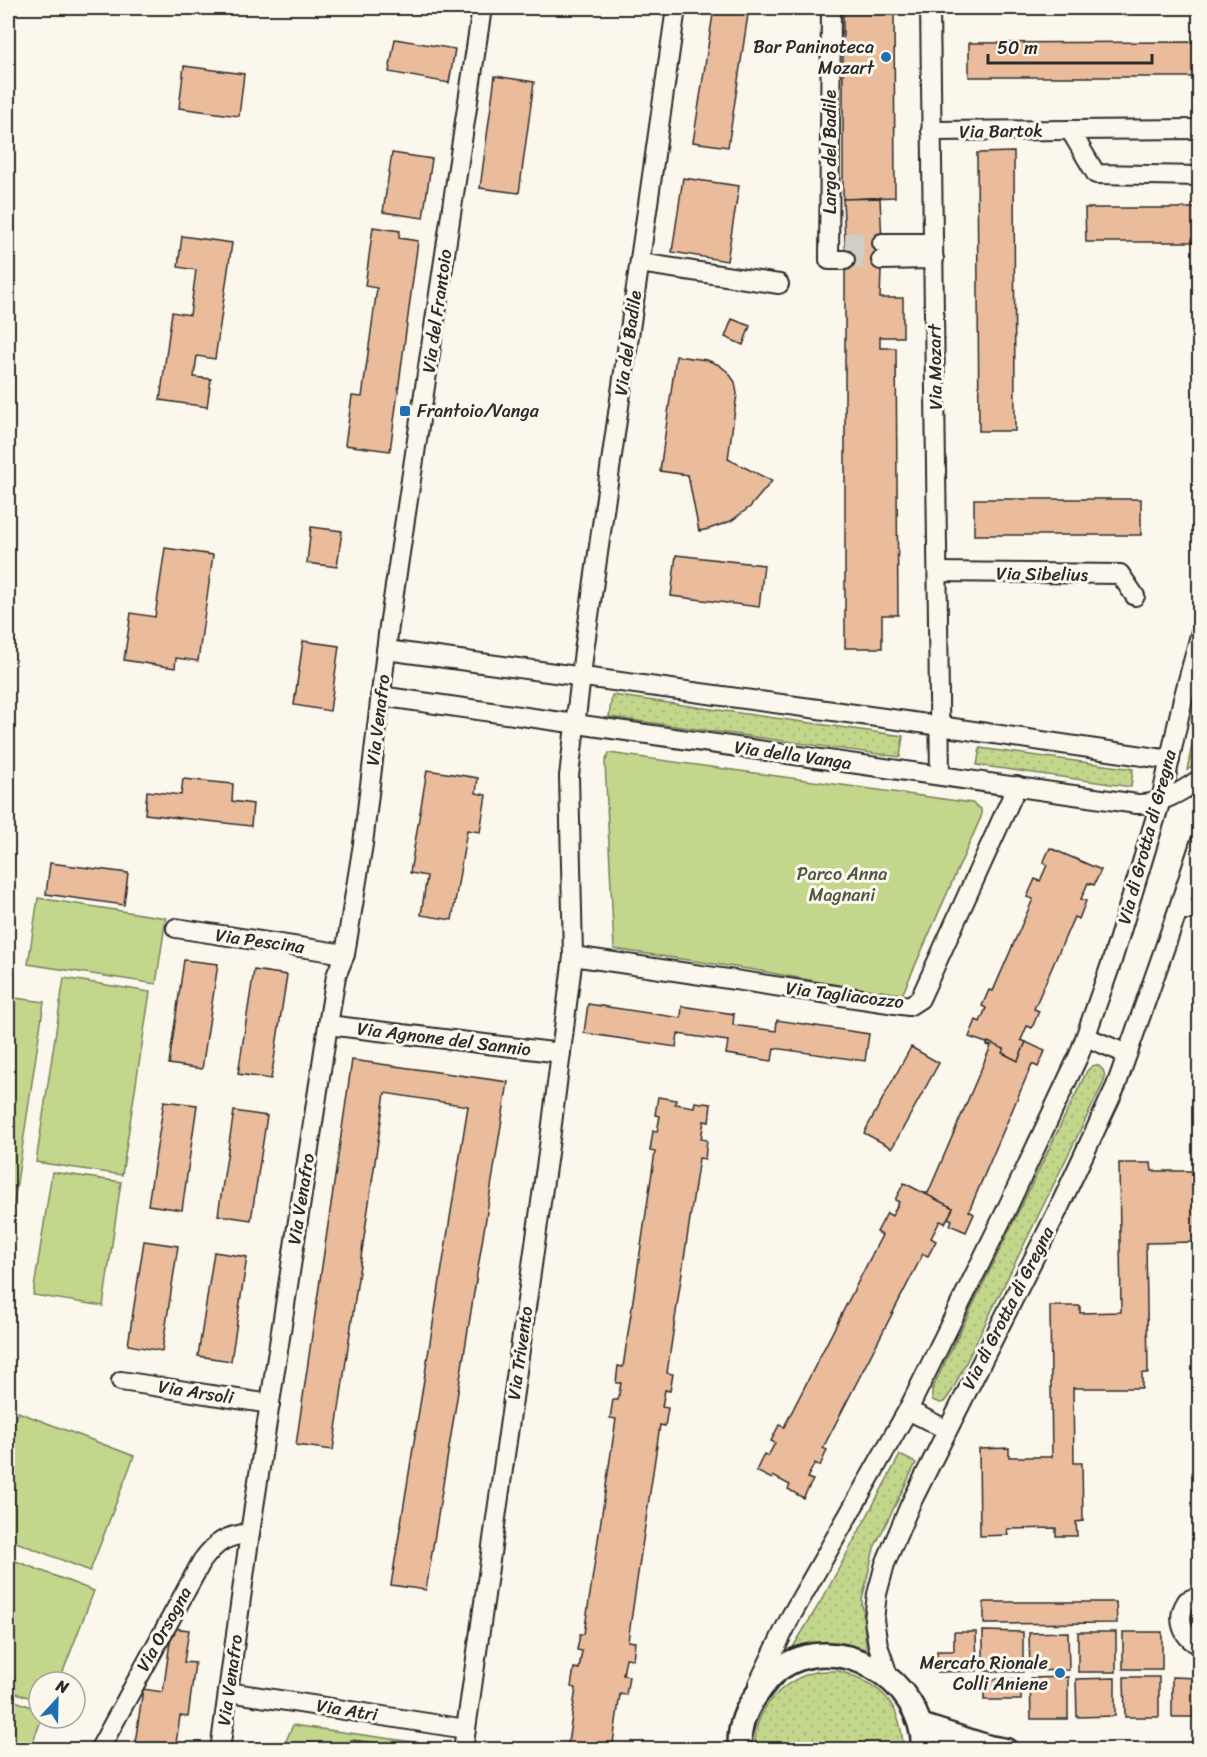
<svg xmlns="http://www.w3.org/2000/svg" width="1207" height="1757" font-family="Sriracha,sans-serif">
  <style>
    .grass { fill: url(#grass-dots); stroke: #76815c; stroke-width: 1.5 }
    .park { fill: #c2d78c; stroke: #76815c; stroke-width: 1.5 }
    .building { fill: #ebbc9c; stroke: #2b2b2b; stroke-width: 1.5 }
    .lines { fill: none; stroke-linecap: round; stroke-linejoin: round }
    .minor-tunnel { stroke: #d1cec5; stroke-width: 18; stroke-dasharray: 18 9; stroke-linecap: butt }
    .minor-casing { stroke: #2b2b2b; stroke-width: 22 }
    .tertiary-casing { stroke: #2b2b2b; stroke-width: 27 }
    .minor { stroke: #fbf7ec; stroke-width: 18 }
    .tertiary { stroke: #fbf7ec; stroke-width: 22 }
    .poi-dot { fill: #1f6fb2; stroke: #fbf7ec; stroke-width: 2 }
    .labels { text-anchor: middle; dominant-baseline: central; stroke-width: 6; stroke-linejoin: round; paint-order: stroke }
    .poi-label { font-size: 18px; fill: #2b2b2b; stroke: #fbf7ec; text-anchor: end }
    .street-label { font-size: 18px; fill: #2b2b2b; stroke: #fbf7ec }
    .park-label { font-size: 18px; fill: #515643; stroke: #fbf7ec }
  </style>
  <defs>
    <pattern id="grass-dots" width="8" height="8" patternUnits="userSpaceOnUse" patternTransform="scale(1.5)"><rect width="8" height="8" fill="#c2d78c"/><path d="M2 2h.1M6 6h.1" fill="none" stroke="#a7b979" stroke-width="1.8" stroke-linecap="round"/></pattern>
  </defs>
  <rect width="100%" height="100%" fill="#fbf7ec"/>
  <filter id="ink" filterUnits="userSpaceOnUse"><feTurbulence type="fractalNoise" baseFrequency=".0167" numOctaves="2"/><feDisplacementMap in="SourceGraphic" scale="12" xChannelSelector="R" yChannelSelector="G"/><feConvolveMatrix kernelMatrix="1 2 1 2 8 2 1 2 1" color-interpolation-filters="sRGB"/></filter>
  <g filter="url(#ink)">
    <g class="grass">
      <polygon points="612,695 903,736 900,757 609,717"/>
      <polygon points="1199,711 1199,762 1187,770"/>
      <polygon points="980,748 1133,769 1131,787 977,765"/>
      <path d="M1096,1065C1105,1068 1106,1076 1103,1084L952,1391L944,1402L940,1403L932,1400V1389L1087,1071L1092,1066Z"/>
      <polygon points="900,1455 916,1463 874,1548 862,1600 866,1646 864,1651 845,1647 787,1657 824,1596"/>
      <path d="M839,1671C881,1683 902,1704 903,1749H756C750,1714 780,1683 811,1673C819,1670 830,1671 839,1671Z"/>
    </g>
    <g class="park">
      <polygon points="609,753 972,803 981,809 981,817 902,995 897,996 755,970 614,949 605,762"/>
      <polygon points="38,898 166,918 156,984 28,964"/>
      <polygon points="64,978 150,992 122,1175 36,1162"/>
      <polygon points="8,997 44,1002 8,1243"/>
      <polygon points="52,1172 121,1182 103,1306 33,1295"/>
      <polygon points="18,1412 134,1456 90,1571 8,1539 8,1439"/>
      <polygon points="8,1558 94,1591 59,1682 39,1682 39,1701 8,1690"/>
      <polygon points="8,1698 39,1710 39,1718 42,1718 30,1749 8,1749"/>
      <polygon points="293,1725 420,1743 435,1749 268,1750 274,1741 285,1743"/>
    </g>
    <g class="building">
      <polygon points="371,8 421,8 420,14"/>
      <polygon points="714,8 749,8 728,147 693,142"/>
      <polygon points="843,8 894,8 895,197 843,199"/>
      <polygon points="395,39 455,49 449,83 389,72"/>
      <polygon points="1200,42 1200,77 969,77 969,43"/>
      <polygon points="184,66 244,74 239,116 179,108"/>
      <polygon points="495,76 534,82 519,193 480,188"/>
      <polygon points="1014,152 1015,431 979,431 977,153"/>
      <polygon points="392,153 432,159 423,218 383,212"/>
      <polygon points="683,178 739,186 727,261 672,252"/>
      <polygon points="880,198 882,243 880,298 903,298 903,337 880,337 880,348 896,348 898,615 882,615 882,648 845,648 845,242 843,199"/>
      <polygon points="1085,208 1200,208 1200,242 1086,242"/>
      <polygon points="373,227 400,231 399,238 418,241 390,451 345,445 352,396 362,397 377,288 365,286"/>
      <polygon points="182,236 232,243 215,359 197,356 194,377 211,379 207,407 160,400 172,312 190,315 196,270 178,267"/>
      <polygon points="732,319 750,326 743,345 725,337"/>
      <polygon points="676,356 707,360 719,365 728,372 735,382 737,394 728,459 772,481 750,507 731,521 709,529 699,531 688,475 660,471"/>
      <rect x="974" y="499" width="167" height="36"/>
      <polygon points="311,527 342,531 337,567 307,563"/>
      <polygon points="165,548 213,555 198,661 176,658 175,668 124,660 131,613 155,617"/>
      <polygon points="676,555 764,565 759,607 671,596"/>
      <polygon points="303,641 339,646 330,711 294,705"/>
      <polygon points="427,770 478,778 476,793 486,795 480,832 467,830 452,920 421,915 427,876 410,873"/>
      <polygon points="183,779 233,784 232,801 253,804 251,826 145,814 147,791 181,795"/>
      <polygon points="1050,848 1101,870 1094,885 1088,883 1081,899 1086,901 1079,919 1074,917 1034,1009 1039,1011 1032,1028 1027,1026 1021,1040 1026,1042 1018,1061 1002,1053 1004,1049 969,1037 976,1020 980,1022 986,1008 982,1006 989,990 993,991 1033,899 1027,897 1035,879 1040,881 1047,865 1043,863"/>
      <polygon points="50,863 128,873 124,905 46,894"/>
      <polygon points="184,960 218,964 202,1069 169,1064"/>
      <polygon points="254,970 287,975 271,1079 238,1074"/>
      <polygon points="588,1004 681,1018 682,1006 734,1014 733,1025 776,1031 777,1020 869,1034 865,1061 774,1048 772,1061 726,1054 728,1041 678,1034 676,1047 584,1033"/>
      <polygon points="988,1042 1004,1049 1002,1053 1018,1061 1026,1042 1045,1051 1038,1067 1032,1064 969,1211 974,1214 966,1232 950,1225 952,1220 948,1218 953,1208 923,1193 928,1193 991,1046 987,1045"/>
      <polygon points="911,1047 939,1063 892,1148 864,1133"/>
      <polygon points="352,1060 508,1082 426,1590 391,1585 468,1106 385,1093 333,1450 296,1445"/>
      <polygon points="658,1097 676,1100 675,1104 694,1107 695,1102 711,1104 709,1122 704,1121 701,1139 707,1140 705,1159 699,1158 667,1373 673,1374 670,1391 665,1390 662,1407 668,1408 665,1426 660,1425 628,1641 635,1642 633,1659 626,1658 623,1675 629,1676 626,1695 620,1694 612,1750 567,1750 576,1688 571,1687 574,1668 579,1669 582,1651 577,1650 579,1640 580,1634 584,1634 616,1419 610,1418 613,1400 618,1400 621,1383 616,1383 618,1366 623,1367 655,1152 650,1151 653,1131 657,1132 660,1116 655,1115"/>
      <polygon points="164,1101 197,1105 182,1210 148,1205"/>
      <polygon points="234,1111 267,1116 251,1220 218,1215"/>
      <polygon points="1119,1163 1151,1163 1152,1171 1193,1171 1193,1163 1200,1163 1200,1254 1196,1254 1196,1242 1146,1243 1148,1373 1142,1373 1142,1388 1073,1388 1074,1463 1082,1463 1083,1521 1076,1522 1077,1536 1056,1536 1056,1528 1007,1529 1008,1535 980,1536 979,1449 1009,1448 1009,1457 1052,1457 1050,1306 1080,1306 1080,1313 1121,1312"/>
      <polygon points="904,1183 953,1208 945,1223 940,1221 931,1238 936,1241 928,1256 923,1254 823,1448 827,1450 820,1466 815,1463 807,1478 813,1480 803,1498 788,1489 790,1485 773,1476 772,1479 756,1471 764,1454 768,1456 775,1443 771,1441 779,1425 784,1427 882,1235 877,1232 887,1213 892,1216 899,1202 895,1200"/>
      <polygon points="144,1241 178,1246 162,1351 128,1345"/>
      <polygon points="214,1252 247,1257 231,1361 198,1356"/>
      <polygon points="984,1602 1116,1602 1117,1623 984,1624"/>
      <polygon points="172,1628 189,1630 184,1662 195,1663 188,1717 180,1716 175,1750 134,1750 143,1689 163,1692"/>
      <polygon points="983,1631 1023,1632 1023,1672 983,1671"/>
      <polygon points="954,1632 976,1632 977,1671 937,1672 937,1651 954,1651"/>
      <polygon points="1068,1632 1069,1670 1030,1671 1029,1633"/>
      <rect x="1078" y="1632" width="38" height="40"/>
      <rect x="1123" y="1632" width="39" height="37"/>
      <polygon points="1068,1677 1068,1719 1031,1719 1030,1678"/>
      <polygon points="1124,1677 1159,1677 1159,1717 1125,1717"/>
      <polygon points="1172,1677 1200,1678 1200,1717 1172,1717"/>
      <polygon points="1115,1678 1115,1716 1077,1717 1076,1679"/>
      <polygon points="984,1679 1022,1679 1021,1700 984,1700"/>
      <polygon points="351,1740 382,1744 381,1750 349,1750"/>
      <polygon points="309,1743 344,1747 343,1750 308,1750"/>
    </g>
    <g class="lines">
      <g class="minor-tunnel">
        <polyline points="845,242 882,243"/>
        <polyline points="845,260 881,260"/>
      </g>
      <g class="minor-casing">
        <g id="minor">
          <polyline points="831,8 829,260 845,260"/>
          <polyline points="930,8 940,774"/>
          <polyline points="1200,129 1070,130 1096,174 1200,176"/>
          <polyline points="931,131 1070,130"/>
          <polyline points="882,243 933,243"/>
          <polyline points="881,260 934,259"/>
          <polyline points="640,263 779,284"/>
          <polyline points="938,572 1120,574 1135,596"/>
          <polyline points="386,650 906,721 1170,760"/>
          <path d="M380,696L1137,804C1160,805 1181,792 1200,779"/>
          <polyline points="1178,910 1200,910"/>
          <polyline points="176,928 345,954"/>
          <polyline points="573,956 909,1006 920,999 1017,786"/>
          <polyline points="328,1025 561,1053"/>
          <polyline points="1086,1037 1127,1054"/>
          <polyline points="121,1381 270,1404"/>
          <polyline points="908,1410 947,1430"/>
          <path d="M1200,1595L1187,1601C1176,1617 1181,1637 1200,1645"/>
          <polyline points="889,1678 878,1645 874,1620 877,1594 885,1564 910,1505 1056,1214 1116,1086 1178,910 1200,843"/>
          <polyline points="758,1684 791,1616 908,1410 1002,1219 1079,1055 1111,964 1161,800 1182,703 1200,635"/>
          <polyline points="228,1692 466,1729"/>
          <path d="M99,1750L202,1561C217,1541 226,1536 250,1533"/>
          <polyline points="220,1750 250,1533 328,1025 336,976 345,954 363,844 389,626 482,8"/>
          <polyline points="463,1750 551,1132 573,956 569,776 584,651 676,8"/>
        </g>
      </g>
      <g class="tertiary-casing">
        <g id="tertiary">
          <polyline points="920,1725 989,1747 1006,1750"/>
          <path d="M740,1750C738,1729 745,1710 757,1694C763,1685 769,1677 778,1670C836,1627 925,1680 923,1750"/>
        </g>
      </g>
      <use href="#minor" class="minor"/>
      <use href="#tertiary" class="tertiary"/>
    </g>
  </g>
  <g class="poi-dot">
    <circle cx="886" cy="57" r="6"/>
    <rect x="399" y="405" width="12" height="12" rx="3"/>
    <circle cx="1060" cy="1673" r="6"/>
  </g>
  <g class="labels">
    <g class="poi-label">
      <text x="874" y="47">Bar Paninoteca<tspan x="874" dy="21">Mozart</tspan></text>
      <text x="417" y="411" text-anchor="start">Frantoio/Vanga</text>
      <text x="1048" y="1663">Mercato Rionale<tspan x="1048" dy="21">Colli Aniene</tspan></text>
    </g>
    <g class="street-label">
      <text transform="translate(1001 131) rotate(-1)">Via Bartok</text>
      <text transform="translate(830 152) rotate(-90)">Largo del Badile</text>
      <text transform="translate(437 311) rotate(-82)">Via del Frantoio</text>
      <text transform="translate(628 343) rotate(-82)">Via del Badile</text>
      <text transform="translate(935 367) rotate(-91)">Via Mozart</text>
      <text transform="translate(1042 574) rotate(1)">Via Sibelius</text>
      <text transform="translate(378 720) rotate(-83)">Via Venafro</text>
      <text transform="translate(793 755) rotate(8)">Via della Vanga</text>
      <text transform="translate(1147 837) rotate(-75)">Via di Grotta di Gregna</text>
      <text transform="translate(260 941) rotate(8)">Via Pescina</text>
      <text transform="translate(845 995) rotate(7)">Via Tagliacozzo</text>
      <text transform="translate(444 1039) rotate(7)">Via Agnone del Sannio</text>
      <text transform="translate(301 1199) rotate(-81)">Via Venafro</text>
      <text transform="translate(1008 1308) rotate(-63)">Via di Grotta di Gregna</text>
      <text transform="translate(520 1353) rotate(-82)">Via Trivento</text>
      <text transform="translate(196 1392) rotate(9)">Via Arsoli</text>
      <text transform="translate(164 1629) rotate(-61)">Via Orsogna</text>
      <text transform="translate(230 1680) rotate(-82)">Via Venafro</text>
      <text transform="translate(347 1710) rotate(9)">Via Atri</text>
    </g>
    <g class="park-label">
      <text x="842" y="874">Parco Anna<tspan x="842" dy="21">Magnani</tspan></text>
    </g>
  </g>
  <rect width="1207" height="1757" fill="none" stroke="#fbf7ec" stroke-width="30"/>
  <rect x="15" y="15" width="1177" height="1727" fill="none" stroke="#2b2b2b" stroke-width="2" filter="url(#ink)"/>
  <g transform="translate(57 1700) rotate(22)"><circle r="28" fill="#fbf7ec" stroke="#a8a59f" stroke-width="1.5"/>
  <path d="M0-4.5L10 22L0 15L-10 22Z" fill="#1f6fb2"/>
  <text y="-9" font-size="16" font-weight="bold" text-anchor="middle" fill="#2b2b2b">N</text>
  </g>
  <path d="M988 54v9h164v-9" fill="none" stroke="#2b2b2b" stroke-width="3"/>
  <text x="997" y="54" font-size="18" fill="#2b2b2b" stroke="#fbf7ec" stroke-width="4.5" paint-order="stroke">50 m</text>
</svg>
